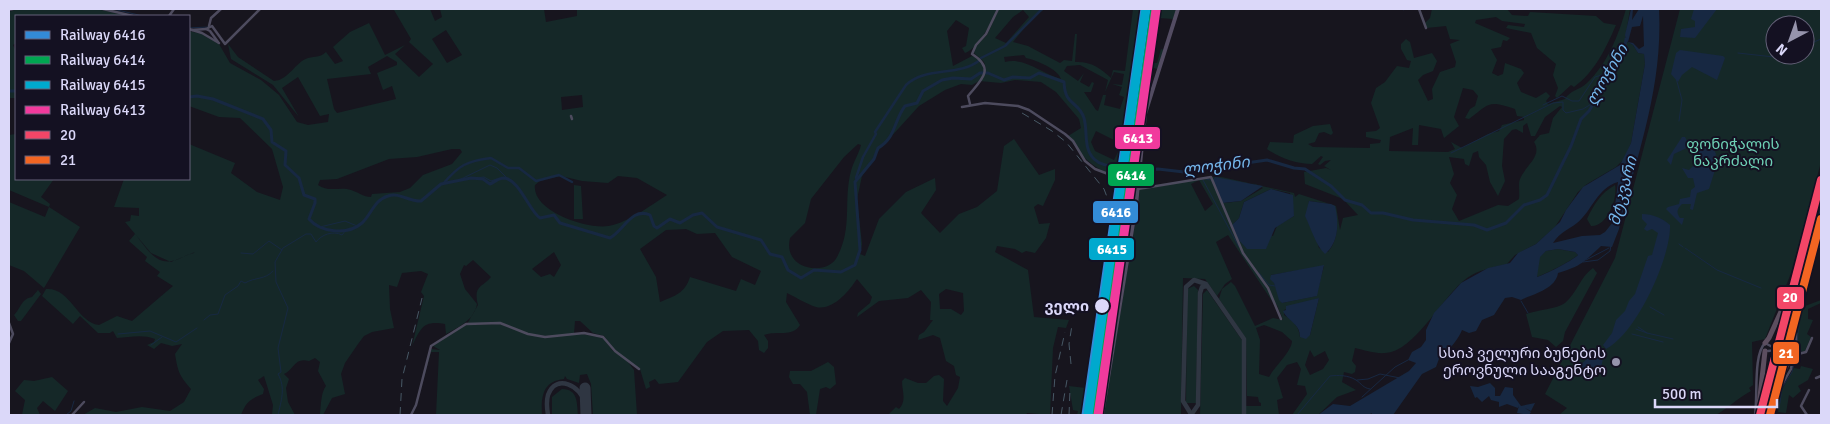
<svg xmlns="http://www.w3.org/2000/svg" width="1830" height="424" font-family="Signika,'Noto Sans Georgian',sans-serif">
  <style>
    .green { fill: #152828; fill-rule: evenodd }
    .water { fill: #172842; fill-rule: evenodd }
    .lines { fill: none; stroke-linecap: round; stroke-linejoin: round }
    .stream { stroke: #172842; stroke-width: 1 }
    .canal { stroke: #172842; stroke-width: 2.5 }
    .river { stroke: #172842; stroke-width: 3 }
    .taxiway { stroke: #2f3642; stroke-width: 4.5 }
    .runway { stroke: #2f3642; stroke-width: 11 }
    .minor { stroke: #4d4b5e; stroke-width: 2.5 }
    .major { stroke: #534c62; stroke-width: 4 }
    .highway { stroke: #5c4e5f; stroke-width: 5 }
    .rail { stroke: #475865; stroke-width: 1; stroke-dasharray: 8 6; stroke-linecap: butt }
    .highway-bridge { stroke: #5c4e5f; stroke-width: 5 }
    .bus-1-casing { stroke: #141122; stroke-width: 11 }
    .bus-2-casing { stroke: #141122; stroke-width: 11 }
    .bus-1 { stroke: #f34667; stroke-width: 8 }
    .bus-2 { stroke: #f26522; stroke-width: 8 }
    .rail-1-casing { stroke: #141122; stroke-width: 12 }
    .rail-2-casing { stroke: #141122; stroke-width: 12 }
    .rail-3-casing { stroke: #141122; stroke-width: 12 }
    .rail-4-casing { stroke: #141122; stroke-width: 12 }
    .rail-1 { stroke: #338bd7; stroke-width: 9 }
    .rail-2 { stroke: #00a651; stroke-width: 9 }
    .rail-3 { stroke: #00a9ce; stroke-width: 9 }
    .rail-4 { stroke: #f13a9d; stroke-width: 9 }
    .stop-dot { fill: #dbd8f9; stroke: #141122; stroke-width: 2 }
    .poi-dot { fill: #9694ac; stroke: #141122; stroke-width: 2 }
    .labels { text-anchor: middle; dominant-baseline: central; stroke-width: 4; stroke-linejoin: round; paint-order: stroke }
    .park-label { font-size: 15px; fill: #6ed0b5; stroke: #141122 }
    .stop-label { font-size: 15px; font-weight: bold; fill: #dbd8f9; stroke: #141122; text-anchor: end }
    .poi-label { font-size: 15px; fill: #dbd8f9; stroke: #141122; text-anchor: end }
    .water-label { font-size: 16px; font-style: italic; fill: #74b6eb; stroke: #141122 }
    .line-badge { stroke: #141122; stroke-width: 2 }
    .badge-label { font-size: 14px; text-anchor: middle; font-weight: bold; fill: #fff }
  </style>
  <rect width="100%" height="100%" fill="#17151e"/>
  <g class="green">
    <polygon points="17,9 97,9 128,16 16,16 16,43 13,45 16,51 16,98 9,98 9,12"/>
    <path d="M398,9H430L435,21L442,17L440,9H544L546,22L577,16V9H997C992,22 978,49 965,53L962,48L966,46L969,28L956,20L947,31L953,66L972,56L979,59L986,69L984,62L974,53L975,47L987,35L999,9H1045L1034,16L1013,42L1028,46L1060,63L1064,60L1072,61L1075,34H1077L1075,62C1090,61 1101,68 1111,78L1113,70L1125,71L1133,9H1143L1133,94L1117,178C1093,167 1082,159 1068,136L1081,128L1079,119L1056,92L1041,82L1015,80L1001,83L979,81L972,85L961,84L945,90L919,106L879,150L862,176L857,199L862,244L860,254L865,256L879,219L906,192L935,178L936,190L921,213L940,233L959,214L977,207L997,191L1004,146L1014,139L1039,175L1055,169V180L1043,206L1038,204L1034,207L1039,224L1050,223L1046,238L1035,253L1026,251L1022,253L1015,249L997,246L995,252L1028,270L1034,317L1069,320L1066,328L1058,327L1053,348L1050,415L1027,413L1026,415H888L896,407L899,409C907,401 902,391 902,381L905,378L918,383H926L934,376L939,375L944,379L943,401L947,406L958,388L960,377L956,375L954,366L946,361L940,338L933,335L918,340L919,335L924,332L933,320H930L931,302L921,290L908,298L879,301L857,317L858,313L870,303L872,297L857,279C849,291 833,311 816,307C806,304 796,297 787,293L786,302L800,325C792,338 777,330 764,335L768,341V348L764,353L759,350L758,341L749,330L723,331L707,342L678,382L659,384L655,379L649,382L650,387L646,389L640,369L615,351L604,336L593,333L580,321H575L574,334L545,336L530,334L498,322L467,324L478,305C473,285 482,288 491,277L473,260L466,266L464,265L460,274L465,289L477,304C474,320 459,327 446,334L445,324C423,320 421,328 412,346L424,296L421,292L428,274L421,271L402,273L397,287L389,285L390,309L394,328L372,332L364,336L358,344L345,363L341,374L345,394L332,398L323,415L320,414C321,405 321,392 326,386L318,371L320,362L315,358L309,361C294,357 295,369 284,374L289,379L286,388L288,402L295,415H272L273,405L264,376L258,380L264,389L263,394C250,399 246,402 241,415H83L95,408L116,412L142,407L170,411L184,402L191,389C179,375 178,372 175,354L182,344L172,346L161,343L154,349L147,345L154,342L155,339C143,334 130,337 117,338L113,331L110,333H98L80,316L73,324L42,296L46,289C70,287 77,322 99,325L117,316L132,321L173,286L157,276L160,272L145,261L147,257L129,241L135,234C150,252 158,271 185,256C189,254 193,254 195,252L171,262L151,253L125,222L130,221L131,215L139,216V208L114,207L124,179H189V144L235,163L231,173L257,192L280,200L283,187L272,149L240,118L219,117L189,106V31L202,34L219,44L230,63L261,80L279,95L297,122L308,125L328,122L329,114L320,116L298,77L282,88L299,117L273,85L231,59L228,44L238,57L274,81C289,80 295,62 308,58C316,56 319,58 326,52L335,64L343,61L333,47L350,32L369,23L385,55L405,45L395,54L419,77L433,64L409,42L411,39L394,10ZM1023,10L1029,17L1006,43L995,38L1013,17ZM446,30L462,55L447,63L432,39ZM1024,55L1026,58C1036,60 1058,69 1061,79C1042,74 1025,57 1005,62L1004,57ZM387,56L397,62V65L377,73L383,90L392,86L396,99L337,113L334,109L327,79L371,74L368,67ZM1080,65L1108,80L1105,92L1114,72L1124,74L1122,85L1112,84L1122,87L1119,95L1124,97L1120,109L1104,105L1106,95H1103L1098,111L1096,110L1084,92H1091L1094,83L1092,82L1089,87L1080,82L1084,73L1078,81L1064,71L1067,66ZM582,95L583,107L562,110L561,97ZM1096,131L1122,144L1114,160L1095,151L1091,142ZM858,144L861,145C859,154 853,162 851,171C843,201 853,228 837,257C827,277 782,270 790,238L805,223L811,199L844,157ZM452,149H460L462,152L452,164L423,175L410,188L400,192L372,194L371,197C363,197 358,192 351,190C340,186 329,193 318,185L320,180L337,179L389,159L417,157ZM561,176L582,181L608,183L618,176L637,178L667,195C651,205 632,220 613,225C593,232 531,212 535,185L541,180ZM686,229L697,234L715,233L732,257L761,271L755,285L741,279L736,291L690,277C685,293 675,296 660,302L656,277L640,249L666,230ZM554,252L561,265L554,277L550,274L541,277L532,269ZM946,289L963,293L964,311L961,315L951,309H940L939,294Z"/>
    <path d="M1148,9H1177L1173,19L1159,18L1157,36L1151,37C1150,46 1149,56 1154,63H1157L1161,49L1164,50L1157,69L1151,67L1144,90L1138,94Z"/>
    <path d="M1432,9H1507L1512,15L1528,16L1530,12L1596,16L1604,23L1616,25C1606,48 1595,72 1574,87L1571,85L1557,98L1555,96L1558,88L1553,75L1556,64L1537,48L1531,33L1506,28L1508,25L1524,27L1525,24L1502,21L1496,17L1476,20L1475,23L1510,38L1507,41L1503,40L1501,47L1491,49L1497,60L1492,73L1498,76L1503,74L1505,63L1521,69L1524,73L1517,83L1521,92L1536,98L1546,92L1550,96L1546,101L1548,104L1565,99C1570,90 1580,90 1587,83C1608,63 1618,36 1626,9H1630L1625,40L1633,45L1638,53L1644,54L1645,64L1631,143L1624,159L1616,167L1587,184L1578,192L1555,227L1536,244L1515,255L1507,264C1494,267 1478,270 1467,278C1443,295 1415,352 1385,353C1376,354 1364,350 1355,348L1352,361L1356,366L1355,372L1352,374L1344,372L1342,382L1356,390L1337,397L1318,415H1292L1307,394L1305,386L1297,385L1301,369L1297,362L1287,365L1277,378L1283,398L1277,400L1279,415H1246V406H1261V403L1259,402L1258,397L1247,396L1246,339L1219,299L1222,289L1231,282L1235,286L1255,326L1273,318L1283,320L1277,305L1272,301L1228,235L1216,242L1232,279L1225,284L1217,296L1205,279L1183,278L1181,415H1104L1129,257L1134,253L1132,243L1140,190L1217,176L1294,193L1295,197L1299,194L1336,206L1340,230L1343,218L1358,215L1343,199L1305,184L1304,172L1326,168L1331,170L1324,166L1331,160L1325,161L1320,165L1318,164L1323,157L1321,156L1312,164C1297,164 1279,158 1267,149L1270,142L1293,143L1294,135L1313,126L1330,124L1333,133L1331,135L1324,132L1319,133L1315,142L1308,144L1313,147L1370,148V144L1380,143L1381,140L1366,137V132L1376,131L1380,128L1371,103L1376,88L1385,82L1397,66L1409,68L1411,61L1407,60L1401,49V44L1406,39L1410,42L1414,58L1432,53L1437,61L1433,71L1423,75L1418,80L1428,101L1433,99L1432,89L1440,72L1455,67L1456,62L1450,44L1460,40L1450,39L1446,26L1426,28L1425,23L1430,18ZM1463,88L1473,90L1478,96L1475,106L1470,109L1465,118L1469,119C1490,103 1488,100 1515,109L1517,116L1524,117V120L1502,125L1499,131L1488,134L1462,148L1451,142L1455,149L1448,152L1389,151L1390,137L1413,128L1412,145H1418L1419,125L1441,129L1444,138L1459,126L1454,117ZM1560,106L1562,107L1553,118L1549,133L1540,135L1534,142C1543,156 1525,166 1520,179C1518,184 1520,192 1519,199L1508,206L1498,205L1459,221L1452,209L1457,195L1450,183L1454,174L1449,157L1464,159L1465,164L1469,166L1473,153L1478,151L1479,157L1486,165L1490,182L1498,196L1505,181L1502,166L1504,139L1512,130L1516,129L1523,133V126L1527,123L1531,136H1535L1545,117ZM1199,180L1213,204L1205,211L1191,184ZM1235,182L1256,184L1263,188L1241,201L1225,203ZM1271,189L1290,193L1294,216L1277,226L1273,236L1234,223L1239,218L1244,202ZM1309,201L1331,204C1338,220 1340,237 1328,252L1319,248L1312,226L1307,220ZM1324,266L1316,296L1282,303L1271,275ZM1319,298L1310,335L1300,337C1299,326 1293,321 1284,315V310ZM1264,325L1282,332L1292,341C1292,351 1275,366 1269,377L1259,374L1260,340L1256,328ZM1310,350L1314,357L1325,351L1329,360L1323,369L1310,375L1305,365Z"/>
    <path d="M1680,9H1821V162L1791,273L1765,339L1752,342L1753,385L1749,388L1751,391C1738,398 1728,408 1716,415H1559L1567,408L1545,394L1615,258ZM1775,25H1805V55H1775Z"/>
    <polygon points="16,134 16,179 54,179 41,197 50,204 49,207 80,227 44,288 24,271 9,265 9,202 45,217 49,207 9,190 9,135"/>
    <polygon points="574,185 581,186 583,219 574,219"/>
    <path d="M1615,185C1618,198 1607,227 1591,226L1587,219C1594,204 1601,193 1615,185Z"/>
    <polygon points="1813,242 1821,246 1815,244 1800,303 1805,306 1821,300 1821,303 1808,309 1808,319 1813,320 1807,334 1811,337 1805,351 1795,353 1801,293"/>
    <path d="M1558,249L1575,252L1578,255C1573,260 1542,276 1536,277L1539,257L1546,251Z"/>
    <path d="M1593,268L1597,273L1565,332L1563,341L1556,347L1548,340L1532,337L1526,314C1537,310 1557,309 1565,303C1577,293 1580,277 1593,268Z"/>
    <polygon points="1194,286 1198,290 1196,403 1186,403 1187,289"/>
    <path d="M38,290L41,294L21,321H18L14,315C21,308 21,299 32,297Z"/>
    <polygon points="1207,290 1244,343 1243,415 1200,415 1203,294"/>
    <polygon points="1107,310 1117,311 1101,415 1090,415"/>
    <path d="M499,324L540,337L582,334L603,338L613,351L625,358L634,370L637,415H593L591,384L587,374L580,375L579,383L567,379L565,376L564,379C542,381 541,398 542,415H436L439,352H431L419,395L431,349L440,350L433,346L465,325Z"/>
    <polygon points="828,362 834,367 836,384 830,389 826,387 820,389 816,415 810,415 807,392 800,384 793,384 789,377 790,371 811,371"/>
    <polygon points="1801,366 1813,369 1808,380 1798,386 1801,391 1793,398 1789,395 1786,413 1778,412 1779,406 1774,404 1794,368 1800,369"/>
    <polygon points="52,377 68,391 55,411 43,401 37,408 40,415 22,415 25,400 15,391 24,380 34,381"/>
    <polygon points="1069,386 1086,388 1081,415 1077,415 1078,411 1073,410"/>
    <path d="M562,389C578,389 577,403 578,415H552V397Z"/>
  </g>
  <g class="water">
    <path d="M1631,9H1633L1632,20L1639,9H1659C1663,89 1637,153 1619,229L1612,247L1601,246C1583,263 1581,266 1558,273C1556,289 1533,294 1521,300L1512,297L1505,298L1494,315L1482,320L1476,331L1469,333L1462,330C1459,338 1447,354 1440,356L1436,367L1422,374L1393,415H1371L1372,413L1368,415H1318L1333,404L1350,406L1409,371L1416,363L1408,360L1412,352L1421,347L1426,340V330L1434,313L1461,283L1488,268L1510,263L1518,253L1536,244L1560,222L1566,210L1583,187L1620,165L1631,143L1645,64L1644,54L1638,53L1633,45L1626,41L1625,35ZM1643,16L1644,46L1639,49L1633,43L1628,42L1632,27L1640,26ZM1618,182L1613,222L1605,232L1600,235L1582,236L1553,243C1560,232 1568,230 1577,223C1592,211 1597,188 1618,182ZM1558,249L1575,252L1578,255C1572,261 1544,275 1537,277L1540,257L1546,251Z"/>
    <polygon points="1694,9 1717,9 1695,38 1680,37 1681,29 1695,27 1695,21 1691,19"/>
    <polygon points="1680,50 1723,56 1725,58 1717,80 1692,67 1682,75 1678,82 1671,74 1676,53"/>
    <path d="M1682,137H1685L1688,143L1695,140L1702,143L1704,146L1714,150L1716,154L1713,164L1715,170L1709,189L1697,193L1693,210L1690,209L1691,204H1682C1677,209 1676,212 1680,218H1684L1682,225L1666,209L1668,207L1679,204L1680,199L1690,197L1691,190L1695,187L1693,178H1688L1682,168L1689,170L1694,165L1692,157L1696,146L1693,145L1674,154L1671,165L1667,160Z"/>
    <polygon points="1215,177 1263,186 1241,201 1222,203 1213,180"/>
    <polygon points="1271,189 1293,195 1294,216 1275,228 1266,249 1247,249 1237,238 1232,225 1239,218 1244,202"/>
    <path d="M1309,201L1331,204L1335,206C1339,222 1339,243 1325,254C1316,246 1311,228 1305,216Z"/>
    <path d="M1642,214C1653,214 1662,218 1670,225C1671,258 1636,334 1606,349L1603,345L1612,333L1616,320L1625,311L1629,301L1635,294L1648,256L1652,255L1658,233L1652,229L1647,231L1644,229L1647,224L1642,219Z"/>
    <polygon points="1324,265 1317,296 1282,303 1279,300 1274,283 1270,279 1271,275"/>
    <path d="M1319,298L1310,335L1306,339L1300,337C1300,323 1288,322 1283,311L1286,310V306Z"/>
    <polygon points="1600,347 1605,351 1600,371 1576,369"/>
    <polygon points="1490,383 1495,388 1495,396 1500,396 1505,387 1513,388 1513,395 1521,406 1535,403 1531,411 1525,408 1531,412 1529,415 1517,413 1519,405 1518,408 1507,404 1499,407 1499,402 1491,400 1489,396 1482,402 1477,397 1475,398 1470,386 1478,387"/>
  </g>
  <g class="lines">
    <g class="stream">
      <polyline points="113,9 143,16"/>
      <polyline points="1402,9 1403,10"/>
      <polyline points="189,28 208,27"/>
      <polyline points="1805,46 1821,39"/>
      <polyline points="1738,53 1774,57 1783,55"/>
      <polyline points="1676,78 1682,100 1679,121"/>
      <polyline points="1543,105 1562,96 1572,101 1579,101 1595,77 1612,72"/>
      <polyline points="1451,153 1553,103 1563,102 1563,110 1566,113 1583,109 1593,103"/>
      <polyline points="477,178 484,177 491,181 497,179"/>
      <polyline points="1206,179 1210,180"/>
      <polyline points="1203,180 1239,247"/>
      <polyline points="457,181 490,165 497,168 507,178"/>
      <polyline points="320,227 345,221 357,226"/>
      <polyline points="1814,233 1821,207"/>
      <polyline points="1679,244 1683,247"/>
      <polyline points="1685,248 1717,270 1761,288"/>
      <polyline points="241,253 253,254 269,241 282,250"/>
      <polyline points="1810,257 1814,244"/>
      <polyline points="1586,260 1609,248"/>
      <polyline points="1583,262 1598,260 1610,251 1611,245"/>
      <polyline points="1259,273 1269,285 1275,286"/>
      <polyline points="1521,301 1528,313"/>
      <polyline points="1650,307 1664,315"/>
      <path d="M204,320L210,315L218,314L225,295L238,286L241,281L245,283C255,277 265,280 273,271"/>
      <polyline points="1638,327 1647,333 1673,339"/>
      <polyline points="1636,329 1647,333"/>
      <polyline points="118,334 150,331 176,342 197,328"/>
      <polyline points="1632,334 1663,342"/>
      <polyline points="151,345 162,337"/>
      <polyline points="1796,353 1803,288 1809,259"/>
      <polyline points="1357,380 1368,379 1380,374 1400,378"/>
      <polyline points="1362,397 1395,367 1408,360"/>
      <polyline points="1779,409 1782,388 1792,372 1796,356"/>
      <polyline points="66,415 71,411 74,401"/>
      <path d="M278,415C281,401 286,388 278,374L281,372L278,348L288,308L276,282L275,262L283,248L306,234H311L316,242C321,235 333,230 342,235L346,230"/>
      <path d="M1297,415L1330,376C1338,375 1348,375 1356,380C1362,384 1363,388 1370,389"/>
    </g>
    <g class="canal">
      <polyline points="981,58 1005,46 1042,9"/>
      <path d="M856,178L863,157L876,134L875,132L906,85C926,66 959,77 980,60"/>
      <path d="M443,184C459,165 467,161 491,158L508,168H519L536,181L559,175L572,182"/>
      <polyline points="1814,244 1821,247"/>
    </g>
    <g class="river">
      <polyline points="9,91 16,91"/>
      <path d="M189,97L197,96L213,99L263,119L271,130L272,142L286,151L285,165L299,178L304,195L315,199V203L309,219C320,232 347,236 362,223C371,215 374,200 388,196C400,192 409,202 421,201L441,184L471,178L483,179L490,184C495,182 498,178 504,178C519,179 530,212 540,218L554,215L560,223L610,238C624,230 632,207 650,215L654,226L657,228L670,219L680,223L693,215L702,213L717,227L761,240L770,254L782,257L788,270L801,278L814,270L841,272L855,265L860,250L855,182L874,159L878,148C896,138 894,120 905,106L917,103L923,91L942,80L953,78L971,79L980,73H988L1004,80L1013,77L1030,78L1039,73L1064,82C1065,107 1078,100 1084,118C1088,132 1083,148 1094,159C1105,170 1123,163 1135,171L1158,169L1184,172L1267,160L1294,168L1305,169L1331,186L1345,200L1362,205L1371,213H1383L1413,220L1474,225L1487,230L1506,223L1524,205L1540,200L1547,195L1571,146L1581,119L1589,111L1612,72L1615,57L1625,46L1626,39"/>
    </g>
    <g class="taxiway">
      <polyline points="1191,414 1183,401 1186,287 1194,280 1206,284 1244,339 1244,415"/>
      <path d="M548,415C547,409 546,402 548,395C556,373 581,386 585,403"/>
      <polyline points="1191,415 1198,405 1200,293 1202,287 1207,286"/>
    </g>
    <polyline class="runway" points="585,388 586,415"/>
    <g class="minor">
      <polyline points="103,9 133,16"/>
      <polyline points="1419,9 1426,28"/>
      <polyline points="9,10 13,9"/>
      <polyline points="169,16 174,9"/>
      <polyline points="209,26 211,18 221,9"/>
      <polyline points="189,29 202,33 219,43"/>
      <polyline points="206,29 210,31 218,42"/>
      <polyline points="192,30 206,29 212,26 225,44 260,9"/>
      <path d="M970,104L968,96C981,80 996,69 972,54L976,45L986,34L998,9"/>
      <polyline points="962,107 985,103 1018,106 1029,110 1065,134 1073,141 1085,161 1095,169 1132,183 1136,197"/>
      <polyline points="571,116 572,119"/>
      <polyline points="1138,189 1211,177 1243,253 1268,288 1281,319"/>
      <polyline points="1798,308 1805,267 1821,215"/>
      <polyline points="9,323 13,334 9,343"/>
      <polyline points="1796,333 1796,347"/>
      <polyline points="1768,351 1778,350 1786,355"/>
      <polyline points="1794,355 1806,352 1812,338"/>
      <polyline points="1816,378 1821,376"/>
      <polyline points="72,415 84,402"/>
      <polyline points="411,415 416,405 431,346 466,324 500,323 528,334 545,337 584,333 603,337 615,351 639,369"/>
      <path d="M1755,415C1758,396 1753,355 1765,343L1778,350L1790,349L1794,352L1791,369L1776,395"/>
      <polyline points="1807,415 1801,406 1809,390"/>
    </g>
    <polyline class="major" points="1102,415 1136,205 1145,114 1178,9"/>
    <g class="highway">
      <polyline points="1795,293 1812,227"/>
      <polyline points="1765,343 1769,338 1789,294"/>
      <polyline points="1778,345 1821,180"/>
      <polyline points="1792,349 1797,290"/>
      <polyline points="1761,410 1775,355"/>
      <polyline points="1758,415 1765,351"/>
      <polyline points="1765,415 1790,357"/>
    </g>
    <g class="rail">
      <polyline points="1022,113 1052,131 1066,142 1104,189 1113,213 1112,230"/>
      <polyline points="1117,214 1118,189"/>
      <polyline points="1071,364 1069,344 1072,325"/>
      <polyline points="400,415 402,379 422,298"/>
      <polyline points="1052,415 1055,376 1065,332"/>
      <polyline points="1061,415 1067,380"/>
      <polyline points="1069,415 1070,390"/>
      <polyline points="1085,415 1114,222"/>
    </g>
    <polyline class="highway-bridge" points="1775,355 1778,345"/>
    <g class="bus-1-casing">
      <polyline id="bus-1" points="1760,415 1821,180"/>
    </g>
    <g class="bus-2-casing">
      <polyline id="bus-2" points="1770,415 1821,219"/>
    </g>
    <use href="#bus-1" class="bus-1"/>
    <use href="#bus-2" class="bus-2"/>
    <g class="rail-1-casing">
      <polyline id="rail-1" points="1086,415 1145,9"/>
    </g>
    <g class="rail-2-casing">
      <polyline id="rail-2" points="1096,415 1155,10"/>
    </g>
    <g class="rail-3-casing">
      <polyline id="rail-3" points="1088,415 1146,9"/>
    </g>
    <g class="rail-4-casing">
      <polyline id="rail-4" points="1098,415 1156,10"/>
    </g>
    <use href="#rail-1" class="rail-1"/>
    <use href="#rail-2" class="rail-2"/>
    <use href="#rail-3" class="rail-3"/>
    <use href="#rail-4" class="rail-4"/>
  </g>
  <circle class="stop-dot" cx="1102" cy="306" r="8"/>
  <circle class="poi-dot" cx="1616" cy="362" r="5"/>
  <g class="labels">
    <g class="park-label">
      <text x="1733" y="144">ფონიჭალის<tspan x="1733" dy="17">ნაკრძალი</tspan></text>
    </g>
    <g class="stop-label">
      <text x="1089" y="306">ველი</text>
    </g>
    <g class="poi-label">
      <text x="1606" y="353">სსიპ ველური ბუნების<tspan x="1606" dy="17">ეროვნული სააგენტო</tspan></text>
    </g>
    <g class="water-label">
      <text transform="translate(1607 75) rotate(-60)">ლოჭინი</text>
      <text transform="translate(1216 166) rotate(-7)">ლოჭინი</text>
      <text transform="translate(1623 191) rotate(-75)">მტკვარი</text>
    </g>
  </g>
  <g class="line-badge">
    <rect x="1114" y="126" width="47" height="24" rx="5" fill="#f13a9d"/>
    <rect x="1107" y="163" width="48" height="24" rx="5" fill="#00a651"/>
    <rect x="1092" y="200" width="47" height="24" rx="5" fill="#338bd7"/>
    <rect x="1088" y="237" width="47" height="24" rx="5" fill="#00a9ce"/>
    <rect x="1776" y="286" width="29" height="24" rx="5" fill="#f34667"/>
    <rect x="1772" y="341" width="28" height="24" rx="5" fill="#f26522"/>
  </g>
  <g class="badge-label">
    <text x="1138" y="143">6413</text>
    <text x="1131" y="180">6414</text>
    <text x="1116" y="217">6416</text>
    <text x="1112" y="254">6415</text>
    <text x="1790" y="302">20</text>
    <text x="1786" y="358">21</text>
  </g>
  <rect width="1830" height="424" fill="none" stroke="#dbd8f9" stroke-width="20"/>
  <rect x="15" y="15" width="175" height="165" fill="#141122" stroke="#646178"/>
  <rect x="25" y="31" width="25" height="8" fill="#338bd7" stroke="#646178"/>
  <text x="60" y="40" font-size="15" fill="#dbd8f9">Railway 6416</text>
  <rect x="25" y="56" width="25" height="8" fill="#00a651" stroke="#646178"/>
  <text x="60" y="65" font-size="15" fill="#dbd8f9">Railway 6414</text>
  <rect x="25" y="81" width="25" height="8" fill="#00a9ce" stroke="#646178"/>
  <text x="60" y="90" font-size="15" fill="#dbd8f9">Railway 6415</text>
  <rect x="25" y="106" width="25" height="8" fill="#f13a9d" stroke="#646178"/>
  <text x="60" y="115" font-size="15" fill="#dbd8f9">Railway 6413</text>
  <rect x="25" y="131" width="25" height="8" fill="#f34667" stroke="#646178"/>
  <text x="60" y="140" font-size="15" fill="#dbd8f9">20</text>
  <rect x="25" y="156" width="25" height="8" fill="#f26522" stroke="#646178"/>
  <text x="60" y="165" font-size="15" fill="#dbd8f9">21</text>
  <g transform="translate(1790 40) rotate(221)"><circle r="24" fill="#141122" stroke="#646178"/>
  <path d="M0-4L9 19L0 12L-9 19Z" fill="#9694ac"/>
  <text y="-8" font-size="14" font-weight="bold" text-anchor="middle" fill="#dbd8f9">N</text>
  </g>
  <path d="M1655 399v8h122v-8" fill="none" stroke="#dbd8f9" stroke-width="2.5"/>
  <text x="1662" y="399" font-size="15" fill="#dbd8f9" stroke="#141122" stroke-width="4" paint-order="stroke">500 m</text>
</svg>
